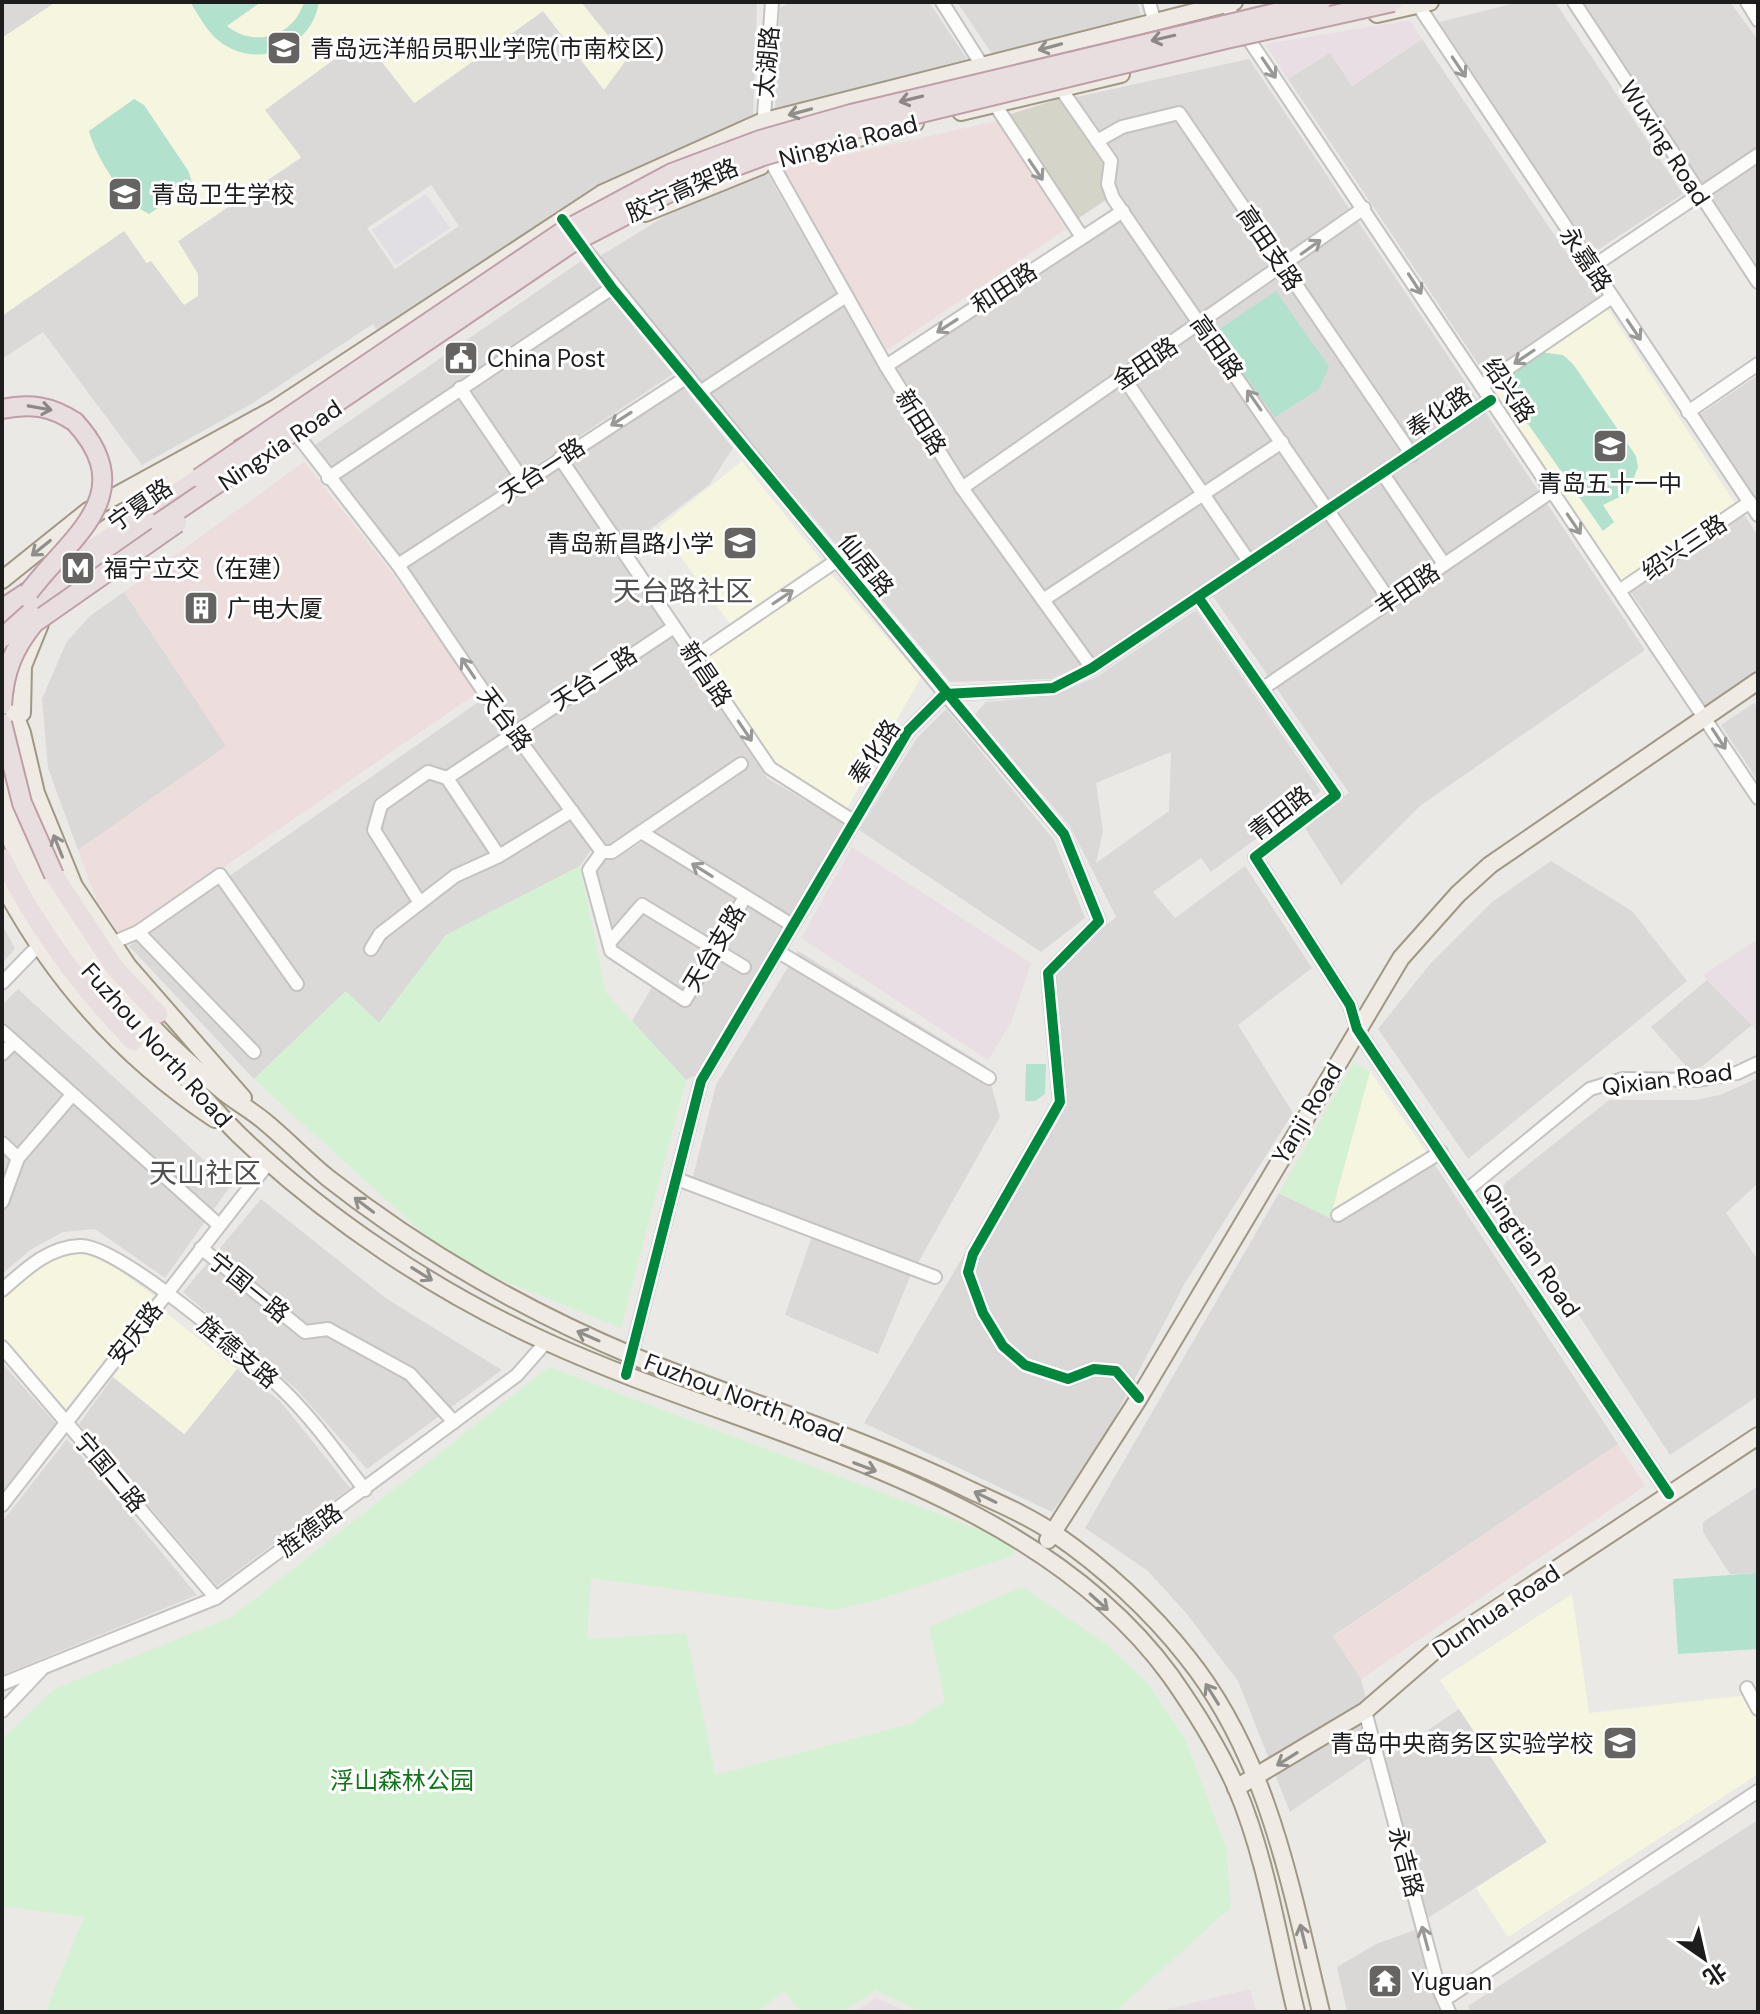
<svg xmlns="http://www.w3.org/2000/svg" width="1760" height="2014" font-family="'DM Sans','Noto Sans SC',sans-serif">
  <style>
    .residential { fill: #dad9d7; fill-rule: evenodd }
    .commercial { fill: #eddddc }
    .industrial { fill: #e9dee4 }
    .education { fill: #f5f5e0 }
    .religious { fill: #d9d8d7 }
    .construction { fill: #d4d4c8 }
    .park { fill: #d4f1d4 }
    .pitch { fill: #b2e1ce }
    .plaza { fill: #e1dfe4 }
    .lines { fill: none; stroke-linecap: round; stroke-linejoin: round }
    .minor-casing { stroke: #c4c3c2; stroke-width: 16 }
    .major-casing { stroke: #a09784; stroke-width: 20 }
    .highway-casing { stroke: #bf9ea7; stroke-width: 22 }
    .minor { stroke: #fcfcfb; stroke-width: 12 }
    .major { stroke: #efebe4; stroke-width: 16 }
    .highway { stroke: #e9dedf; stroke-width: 18 }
    .highway-bridge-casing { stroke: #bf9ea7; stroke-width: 22; stroke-linecap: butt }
    .highway-bridge { stroke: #e9dedf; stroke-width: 18 }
    .cycleway-casing { stroke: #fff; stroke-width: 15 }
    .cycleway { stroke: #00873e; stroke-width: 10 }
    .oneway { stroke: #8d8788 }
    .oneway2 { stroke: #908e8a }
    .oneway3 { stroke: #989897 }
    .labels { text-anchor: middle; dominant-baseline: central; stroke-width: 6; stroke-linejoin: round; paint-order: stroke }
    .poi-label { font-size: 24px; fill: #1d1d1d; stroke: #fff; text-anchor: start }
    .street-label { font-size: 24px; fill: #1d1d1d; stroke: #fff }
    .park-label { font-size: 24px; fill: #0f7619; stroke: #fff }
    .quarter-label { font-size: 28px; fill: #505050; stroke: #fff }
  </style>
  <rect width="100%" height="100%" fill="#ebe9e6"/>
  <g class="residential">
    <polygon points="2,2 56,2 2,38"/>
    <path d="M581,2H757L753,120L379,333L373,324L253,403L142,465L43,332L2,359V311L125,230L146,263L151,260L184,305L198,274L177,242L301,158L264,110L364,38L415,103L543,11L584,8ZM431,185L459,226L395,269L367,228Z"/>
    <polygon points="790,2 929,2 967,59 775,111 780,8"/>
    <polygon points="957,2 1137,2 1141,15 992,54"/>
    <polygon points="1519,2 1555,2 1683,194 1593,253 1439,22"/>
    <polygon points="1581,2 1730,2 1758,40 1758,266"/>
    <polygon points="1422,39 1599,301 1487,377 1288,79 1330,52 1352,86"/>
    <polygon points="1249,59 1645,650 1421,805 1341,885 1302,823 1349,793 1205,585 1096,658 1051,679 950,682 711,394 851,300 891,369 1129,212 1115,190 1117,160 1072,98"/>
    <polygon points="767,173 837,295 689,394 733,448 709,485 628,546 567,460 693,375 597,258 667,215"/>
    <polygon points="581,261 673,374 400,556 312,447"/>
    <polygon points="1758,375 1758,503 1699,415"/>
    <polygon points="558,465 767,778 844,823 790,918 638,828 604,849 407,568"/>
    <polygon points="1742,511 1758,536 1758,674 1707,709 1627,586"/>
    <polygon points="124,592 227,746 78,850 48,768 42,699 66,643 90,616"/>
    <path d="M1196,610L1321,791L1211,872L1201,858L1153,892L1175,918L1245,866L1312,968L1238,1025L1293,1113L1185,1283L1095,1455L1052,1512L864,1423L1055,1102L1048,973L1116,917L1070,826L973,716L986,702L1053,696L1098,676ZM1171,752L1169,811L1096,863L1103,831L1096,783Z"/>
    <polygon points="487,696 591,850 580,866 446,935 379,1023 345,992 254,1079 129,946"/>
    <polygon points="1754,703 1758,709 1758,781 1721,725"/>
    <polygon points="946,709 1054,840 1085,918 1041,952 859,830 917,738"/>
    <polygon points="642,842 784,927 698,1074 686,1080 632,1021 658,977 614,948 594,873 605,858 616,859"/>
    <polygon points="1551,861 1632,911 1687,981 1468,1159 1378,1029 1430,964 1492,902"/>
    <polygon points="2,924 15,949 2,963"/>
    <polygon points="798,951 986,1066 1000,1117 910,1277 878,1354 785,1315 812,1236 691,1185 716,1085"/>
    <polygon points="1707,980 1752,1025 1693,1074 1651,1027"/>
    <polygon points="18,989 231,1185 165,1278 95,1229 63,1232 30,1250 2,1274 2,1005"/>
    <polygon points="1758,1078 1758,1183 1726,1213 1758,1260 1758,1396 1670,1455 1500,1194 1505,1183 1609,1100 1696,1100 1720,1095"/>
    <polygon points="1427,1153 1618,1444 1333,1636 1361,1679 1379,1751 1290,1812 1238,1681 1186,1613 1148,1571 1085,1528 1279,1193 1330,1218"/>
    <polygon points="261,1199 387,1299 502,1370 367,1469 296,1389 183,1292"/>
    <polygon points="2,1363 56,1424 2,1494"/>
    <polygon points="237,1369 280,1401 350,1488 217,1586 79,1424 113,1377 185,1434"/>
    <polygon points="67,1439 197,1595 2,1675 2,1522"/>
    <polygon points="1758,1486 1758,1573 1730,1574 1703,1532 1703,1522"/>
    <polygon points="1459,1709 1547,1842 1420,1923 1382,1761"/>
    <polygon points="1758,1820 1758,2012 1471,2012 1468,2006"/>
  </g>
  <g class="commercial">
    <polygon points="997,121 1066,229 887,350 781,169"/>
    <polygon points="304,462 389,569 477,693 122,937 97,901 78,850 226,746 124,592"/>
    <polygon points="1618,1444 1645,1486 1361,1679 1333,1637"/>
  </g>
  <g class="industrial">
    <polygon points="1410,20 1422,39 1352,86 1330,53 1288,79 1265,44"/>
    <polygon points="852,847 1031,963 1011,1023 988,1060 801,938"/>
    <polygon points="1758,939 1758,1032 1703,975"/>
    <polygon points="1250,1989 1256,2012 1155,2012"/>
    <polygon points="876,1998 908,2012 855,2012"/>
  </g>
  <g class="education">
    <polygon points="56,2 581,2 627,59 604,90 543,11 414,103 363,38 265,110 301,157 178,241 198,274 198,296 184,305 151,261 147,263 124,231 2,316 2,38"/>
    <polygon points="1604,303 1736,505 1616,586 1482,386"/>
    <polygon points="742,461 821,560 730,624 659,527"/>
    <polygon points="832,575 921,677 846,810 777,764 705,658 823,576"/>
    <polygon points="1370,1071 1427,1153 1330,1218"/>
    <polygon points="83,1252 109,1263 154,1296 66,1409 2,1337 2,1300 35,1270 61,1256"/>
    <polygon points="165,1312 237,1369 184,1434 113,1377"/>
    <polygon points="1572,1594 1589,1713 1757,1694 1758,1774 1508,1937 1476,1888 1547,1842 1440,1680"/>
  </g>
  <polygon class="religious" points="1415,1930 1439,2012 1347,2012 1337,1967 1376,1944"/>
  <polygon class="construction" points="1064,97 1109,160 1102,181 1107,199 1076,220 1008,119 1011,114"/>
  <g class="park">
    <polygon points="580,866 606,993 686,1080 621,1328 482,1272 428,1238 254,1079 346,991 379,1023 446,935"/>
    <polygon points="1353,1063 1370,1071 1330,1218 1279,1193"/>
    <polygon points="549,1367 1018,1544 1012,1556 874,1601 833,1610 591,1578 587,1639 686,1633 715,1775 910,1724 945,1701 929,1627 1022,1587 1103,1642 1147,1682 1184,1737 1226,1847 1231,1907 1115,2012 920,2012 876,1990 842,2012 800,2012 784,1990 758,2012 45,2012 84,1917 2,1906 2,1739 54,1689 232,1617"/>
  </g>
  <g class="pitch">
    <path d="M190,2H261L227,26C254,48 294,37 304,2H319C312,48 257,71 219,41C207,32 198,14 190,2Z"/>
    <path d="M134,99L144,105L189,172L192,184L149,214C124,202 96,158 89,131Z"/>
    <polygon points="1276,291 1329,367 1319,389 1275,417 1214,333"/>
    <polygon points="1539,352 1563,355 1573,364 1636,456 1638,467 1628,493 1603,505 1614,522 1603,531 1498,381"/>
    <polygon points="1026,1064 1046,1064 1045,1094 1035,1101 1025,1101"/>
    <polygon points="1758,1573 1758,1649 1678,1654 1673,1579"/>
  </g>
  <polygon class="plaza" points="426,194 450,228 396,265 372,230"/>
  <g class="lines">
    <g class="minor-casing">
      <g id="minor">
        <polyline points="942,2 985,70"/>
        <polyline points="1149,2 1154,20"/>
        <polyline points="1416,2 1758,515"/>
        <polyline points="1574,2 1758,282"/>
        <polyline points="1747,2 1758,20"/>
        <polyline points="1225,4 1758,798"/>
        <polyline points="1061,89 1111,161 1108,184 1113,198 1390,601"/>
        <polyline points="992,100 1082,237"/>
        <polyline points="763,130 772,2"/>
        <polyline points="1097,141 1122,127 1179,113 1412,455"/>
        <polyline points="767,148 771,162 886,366 962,488 1092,668"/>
        <polyline points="574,236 945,694 1064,834 1099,921 1048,973 1060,1102 973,1254 968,1272 983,1313 1003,1346 1025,1365 1068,1379 1094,1369 1116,1371 1139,1398"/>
        <polyline points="1592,267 1758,155"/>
        <polyline points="886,366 1123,211"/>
        <polyline points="1124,378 1250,563"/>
        <polyline points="1482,386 1612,297"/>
        <polyline points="460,388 524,482"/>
        <polyline points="700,392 846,296"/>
        <polyline points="1688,412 1758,364"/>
        <polyline points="292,428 398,565 484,692 602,852 612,852 641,832 792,925"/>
        <polyline points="560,458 770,768 853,821"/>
        <polyline points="1383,474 1444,564"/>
        <polyline points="328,478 612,288"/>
        <polyline points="962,488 1364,208"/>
        <polyline points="398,565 687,377"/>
        <polyline points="1619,591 1750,502"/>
        <polyline points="1198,597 1336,795 1255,857 1350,1005 1357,1029 1669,1494"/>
        <polyline points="1043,600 1282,442"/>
        <polyline points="695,657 836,561"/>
        <polyline points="1262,689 1552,491"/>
        <polyline points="447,778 674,627"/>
        <polyline points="641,832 741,764"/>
        <polyline points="602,852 589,870 611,951 685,1000 745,897"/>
        <polyline points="420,903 374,830 381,805 428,772 447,778 499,856"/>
        <polyline points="138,932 254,1052"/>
        <polyline points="112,943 138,932 220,875 297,984"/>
        <polyline points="609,943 642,905 744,967"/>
        <polyline points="371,949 380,934 455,876 499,856 572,811"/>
        <polyline points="777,951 989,1078"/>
        <polyline points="2,983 39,945"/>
        <polyline points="2,1031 219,1225"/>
        <polyline points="2,1054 14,1042"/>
        <polyline points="2,1143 18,1158"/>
        <polyline points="677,1179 935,1277"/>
        <polyline points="1467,1190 1590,1089 1623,1079 1698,1080 1737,1073 1758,1063"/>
        <polyline points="2,1202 18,1158 72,1095"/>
        <polyline points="1338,1215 1441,1152"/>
        <polyline points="201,1248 305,1332 328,1329 410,1374 454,1422"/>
        <path d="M2,1290C25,1270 48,1247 80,1246C118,1244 252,1360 283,1390C314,1420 339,1456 365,1490"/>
        <polyline points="2,1347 216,1598"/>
        <polyline points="626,1375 701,1081 908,731 945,694 1053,688 1092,668 1491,400"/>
        <polyline points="2,1505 270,1161"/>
        <polyline points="2,1684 216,1598 517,1375 546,1342"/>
        <polyline points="1747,1688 1758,1709"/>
        <polyline points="2,1711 41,1670"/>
        <polyline points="1365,1711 1439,1989 1449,2012"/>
        <polyline points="1444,2000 1758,1791"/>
      </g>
    </g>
    <g class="major-casing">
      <g id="major">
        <polyline points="1377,14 1430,2"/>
        <polyline points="961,112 1121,74"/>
        <polyline points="802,153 915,123"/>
        <polyline points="645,213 761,166"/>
        <polyline points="65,557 227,445"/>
        <polyline points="2,580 88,511 276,408 603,193 761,122 1234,2"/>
        <polyline points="2,682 22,733 36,793 74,886 128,966 243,1098"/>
        <polyline points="22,713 23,666 40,624"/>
        <path d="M2,778C38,903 124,1012 225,1093C238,1103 252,1111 264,1121C286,1139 306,1160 328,1178C421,1251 524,1310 633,1356C745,1402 861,1437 970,1490C998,1503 1029,1516 1055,1534C1103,1567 1151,1611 1187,1657C1269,1759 1291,1889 1321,2012"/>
        <path d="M2,817C38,920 97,983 170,1060C193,1085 215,1111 239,1135C327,1219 436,1292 547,1342C753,1436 1029,1483 1170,1675C1194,1709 1219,1749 1236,1787C1266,1857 1278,1938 1296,2012"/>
        <path d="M2,883C53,980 124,1059 215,1119"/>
        <polyline points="133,1041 172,1079"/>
        <polyline points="1048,1540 1139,1398 1401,958 1458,894 1490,865 1758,681"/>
        <polyline points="1236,1788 1365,1711 1440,1646 1758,1436"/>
      </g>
    </g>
    <g class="highway-casing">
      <g id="highway">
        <path d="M2,409C30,403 51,406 75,422"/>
        <polyline points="2,609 199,478"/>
        <polyline points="2,625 159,523"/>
        <path d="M2,858C36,927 79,986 133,1041"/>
        <polyline points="54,875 115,968 158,1014"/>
      </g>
    </g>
    <use href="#minor" class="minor"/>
    <use href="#major" class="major"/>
    <use href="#highway" class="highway"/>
    <g class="highway-bridge-casing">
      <g id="highway-bridge">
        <polyline points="199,478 562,232 672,173 760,140 851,114 1321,2"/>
        <polyline points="159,523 570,244 678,188 763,156 855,129 1226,39 1393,2"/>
        <path d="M29,592C70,537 142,495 75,422"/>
        <polyline points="2,638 30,613"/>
        <path d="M2,705C4,672 13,649 34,623L177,523"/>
        <polyline points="2,723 22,803 54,875"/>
      </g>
    </g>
    <use href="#highway-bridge" class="highway-bridge"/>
    <g class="cycleway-casing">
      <g id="cycleway">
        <polyline points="562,219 612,288 1064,834 1099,921 1048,973 1060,1102 973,1254 968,1272 983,1313 1003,1346 1025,1365 1068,1379 1094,1369 1116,1371 1139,1398"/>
        <polyline points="1198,597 1336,795 1255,857 1350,1005 1357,1029 1669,1494"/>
        <polyline points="626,1375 701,1081 908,731 945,694 1053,688 1092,668 1491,400"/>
      </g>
    </g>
    <use href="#cycleway" class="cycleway"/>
  </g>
  <defs><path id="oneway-shaft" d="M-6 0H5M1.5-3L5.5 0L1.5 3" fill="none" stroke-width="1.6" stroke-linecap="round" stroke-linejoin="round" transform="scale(2)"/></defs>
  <g class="oneway">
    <use href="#oneway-shaft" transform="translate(1163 38) rotate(167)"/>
    <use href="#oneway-shaft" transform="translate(911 99) rotate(166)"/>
    <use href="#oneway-shaft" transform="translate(40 408) rotate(10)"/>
  </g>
  <g class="oneway2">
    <use href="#oneway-shaft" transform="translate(1050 47) rotate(165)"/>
    <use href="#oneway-shaft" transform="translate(800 112) rotate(165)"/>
    <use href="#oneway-shaft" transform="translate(41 548) rotate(141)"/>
    <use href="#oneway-shaft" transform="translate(58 846) rotate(-112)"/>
    <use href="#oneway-shaft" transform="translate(364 1205) rotate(-143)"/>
    <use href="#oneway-shaft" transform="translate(422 1274) rotate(32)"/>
    <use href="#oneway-shaft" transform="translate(588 1336) rotate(-156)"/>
    <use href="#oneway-shaft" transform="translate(865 1467) rotate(21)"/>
    <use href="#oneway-shaft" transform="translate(985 1497) rotate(-154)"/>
    <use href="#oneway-shaft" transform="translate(1099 1602) rotate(42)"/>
    <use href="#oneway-shaft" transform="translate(1212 1694) rotate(-122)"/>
    <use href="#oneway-shaft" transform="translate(1287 1759) rotate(148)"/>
    <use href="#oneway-shaft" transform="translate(1303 1936) rotate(-104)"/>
  </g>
  <g class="oneway3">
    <use href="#oneway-shaft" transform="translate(1459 67) rotate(56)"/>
    <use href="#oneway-shaft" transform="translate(1269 68) rotate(56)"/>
    <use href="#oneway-shaft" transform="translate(1036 170) rotate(56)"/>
    <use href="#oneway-shaft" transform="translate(1311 247) rotate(-36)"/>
    <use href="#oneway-shaft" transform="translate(1415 284) rotate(57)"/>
    <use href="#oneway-shaft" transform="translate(947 326) rotate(147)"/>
    <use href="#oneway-shaft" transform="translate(1634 330) rotate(56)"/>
    <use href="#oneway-shaft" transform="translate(1524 357) rotate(146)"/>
    <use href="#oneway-shaft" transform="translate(1254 400) rotate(-125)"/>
    <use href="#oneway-shaft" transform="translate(621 419) rotate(147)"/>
    <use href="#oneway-shaft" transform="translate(1574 524) rotate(56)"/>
    <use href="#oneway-shaft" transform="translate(783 597) rotate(-34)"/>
    <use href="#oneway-shaft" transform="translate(468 668) rotate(-124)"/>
    <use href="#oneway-shaft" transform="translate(745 731) rotate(56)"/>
    <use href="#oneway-shaft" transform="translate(1719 739) rotate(57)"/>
    <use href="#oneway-shaft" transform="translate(702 870) rotate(-148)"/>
    <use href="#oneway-shaft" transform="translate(1425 1938) rotate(-105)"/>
  </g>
  <defs>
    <g id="university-square" transform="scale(1.8)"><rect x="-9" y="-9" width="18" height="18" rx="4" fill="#656463" stroke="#fff"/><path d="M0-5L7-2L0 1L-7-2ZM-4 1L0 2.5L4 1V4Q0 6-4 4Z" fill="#fff"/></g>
    <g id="school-square" transform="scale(1.8)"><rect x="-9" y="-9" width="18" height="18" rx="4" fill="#656463" stroke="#fff"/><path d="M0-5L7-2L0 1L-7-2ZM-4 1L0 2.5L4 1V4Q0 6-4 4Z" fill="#fff"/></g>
    <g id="civic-square" transform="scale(1.8)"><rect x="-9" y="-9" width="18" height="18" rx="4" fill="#656463" stroke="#fff"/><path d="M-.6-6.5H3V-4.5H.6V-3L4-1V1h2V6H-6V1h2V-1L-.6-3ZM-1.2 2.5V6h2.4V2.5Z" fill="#fff"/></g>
    <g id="metro-square" transform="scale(1.8)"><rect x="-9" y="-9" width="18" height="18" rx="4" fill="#656463" stroke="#fff"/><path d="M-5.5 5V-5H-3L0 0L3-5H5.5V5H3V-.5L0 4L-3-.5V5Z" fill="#fff"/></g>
    <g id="building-square" transform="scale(1.8)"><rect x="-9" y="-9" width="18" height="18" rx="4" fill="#656463" stroke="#fff"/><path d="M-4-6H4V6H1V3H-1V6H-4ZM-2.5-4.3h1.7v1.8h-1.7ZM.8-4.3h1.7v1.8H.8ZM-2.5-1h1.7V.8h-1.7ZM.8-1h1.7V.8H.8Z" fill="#fff"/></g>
    <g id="temple-square" transform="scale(1.8)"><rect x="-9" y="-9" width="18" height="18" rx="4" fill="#656463" stroke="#fff"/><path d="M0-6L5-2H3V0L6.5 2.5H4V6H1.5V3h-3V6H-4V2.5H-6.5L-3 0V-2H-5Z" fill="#fff"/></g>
  </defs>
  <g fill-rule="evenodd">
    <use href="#university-square" x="284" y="48"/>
    <use href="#school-square" x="125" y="194"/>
    <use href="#civic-square" x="461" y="358"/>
    <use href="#school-square" x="1610" y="446"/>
    <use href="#school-square" x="740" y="543"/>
    <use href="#metro-square" x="78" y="568"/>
    <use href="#building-square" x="201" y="608"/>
    <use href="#school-square" x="1620" y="1743"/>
    <use href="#temple-square" x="1385" y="1981"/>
  </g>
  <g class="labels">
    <g class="poi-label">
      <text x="310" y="48">青岛远洋船员职业学院(市南校区)</text>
      <text x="151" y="194">青岛卫生学校</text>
      <text x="487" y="358">China Post</text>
      <text x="1610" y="483" text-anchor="middle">青岛五十一中</text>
      <text x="714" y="543" text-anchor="end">青岛新昌路小学</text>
      <text x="104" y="568">福宁立交（在建）</text>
      <text x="227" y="608">广电大厦</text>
      <text x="1594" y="1743" text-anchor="end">青岛中央商务区实验学校</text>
      <text x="1411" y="1981">Yuguan</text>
    </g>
    <g class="street-label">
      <text transform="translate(767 62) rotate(-85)">太湖路</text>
      <text transform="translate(848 141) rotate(-15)">Ningxia Road</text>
      <text transform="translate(1665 143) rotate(57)">Wuxing Road</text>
      <text transform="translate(682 190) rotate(-24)">胶宁高架路</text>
      <text transform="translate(1270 248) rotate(56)">高田支路</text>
      <text transform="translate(1586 259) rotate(56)">永嘉路</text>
      <text transform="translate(1004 288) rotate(-33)">和田路</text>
      <text transform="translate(1217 347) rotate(55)">高田路</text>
      <text transform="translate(1145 363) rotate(-34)">金田路</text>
      <text transform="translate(1509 390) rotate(56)">绍兴路</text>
      <text transform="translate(1439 412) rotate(-34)">奉化路</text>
      <text transform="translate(921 422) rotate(58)">新田路</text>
      <text transform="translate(280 445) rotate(-34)">Ningxia Road</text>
      <text transform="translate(542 470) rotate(-33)">天台一路</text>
      <text transform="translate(140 505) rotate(-35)">宁夏路</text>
      <text transform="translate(1684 547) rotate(-34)">绍兴三路</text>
      <text transform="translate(866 565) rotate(51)">仙居路</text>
      <text transform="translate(1407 589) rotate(-34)">丰田路</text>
      <text transform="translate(706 674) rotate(56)">新昌路</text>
      <text transform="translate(594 678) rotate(-33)">天台二路</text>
      <text transform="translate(505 719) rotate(53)">天台路</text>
      <text transform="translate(874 752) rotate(-57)">奉化路</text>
      <text transform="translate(1280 813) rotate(-38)">青田路</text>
      <text transform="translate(714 948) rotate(-59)">天台支路</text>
      <text transform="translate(157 1045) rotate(48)">Fuzhou North Road</text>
      <text transform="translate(1667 1079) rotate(-7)">Qixian Road</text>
      <text transform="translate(1307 1113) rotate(-59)">Yanji Road</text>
      <text transform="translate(1531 1250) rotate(56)">Qingtian Road</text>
      <text transform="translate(249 1287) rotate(39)">宁国一路</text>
      <text transform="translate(135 1333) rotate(-52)">安庆路</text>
      <text transform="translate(238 1352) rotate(40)">旌德支路</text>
      <text transform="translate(744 1398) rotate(21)">Fuzhou North Road</text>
      <text transform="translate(110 1472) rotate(50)">宁国二路</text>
      <text transform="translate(310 1530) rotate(-36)">旌德路</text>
      <text transform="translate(1496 1611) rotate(-34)">Dunhua Road</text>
      <text transform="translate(1406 1862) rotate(75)">永吉路</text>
    </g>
    <g class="park-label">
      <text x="402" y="1780">浮山森林公园</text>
    </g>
    <g class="quarter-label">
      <text x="683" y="591">天台路社区</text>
      <text x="205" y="1173">天山社区</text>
    </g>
  </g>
  <rect width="1760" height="2014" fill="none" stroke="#1d1d1d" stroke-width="8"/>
  <g transform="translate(1704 1958) rotate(146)" stroke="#ffffff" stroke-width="6" paint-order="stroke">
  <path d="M0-6L14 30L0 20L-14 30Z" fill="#1d1d1d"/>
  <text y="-12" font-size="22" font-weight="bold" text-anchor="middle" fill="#1d1d1d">北</text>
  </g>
</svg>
